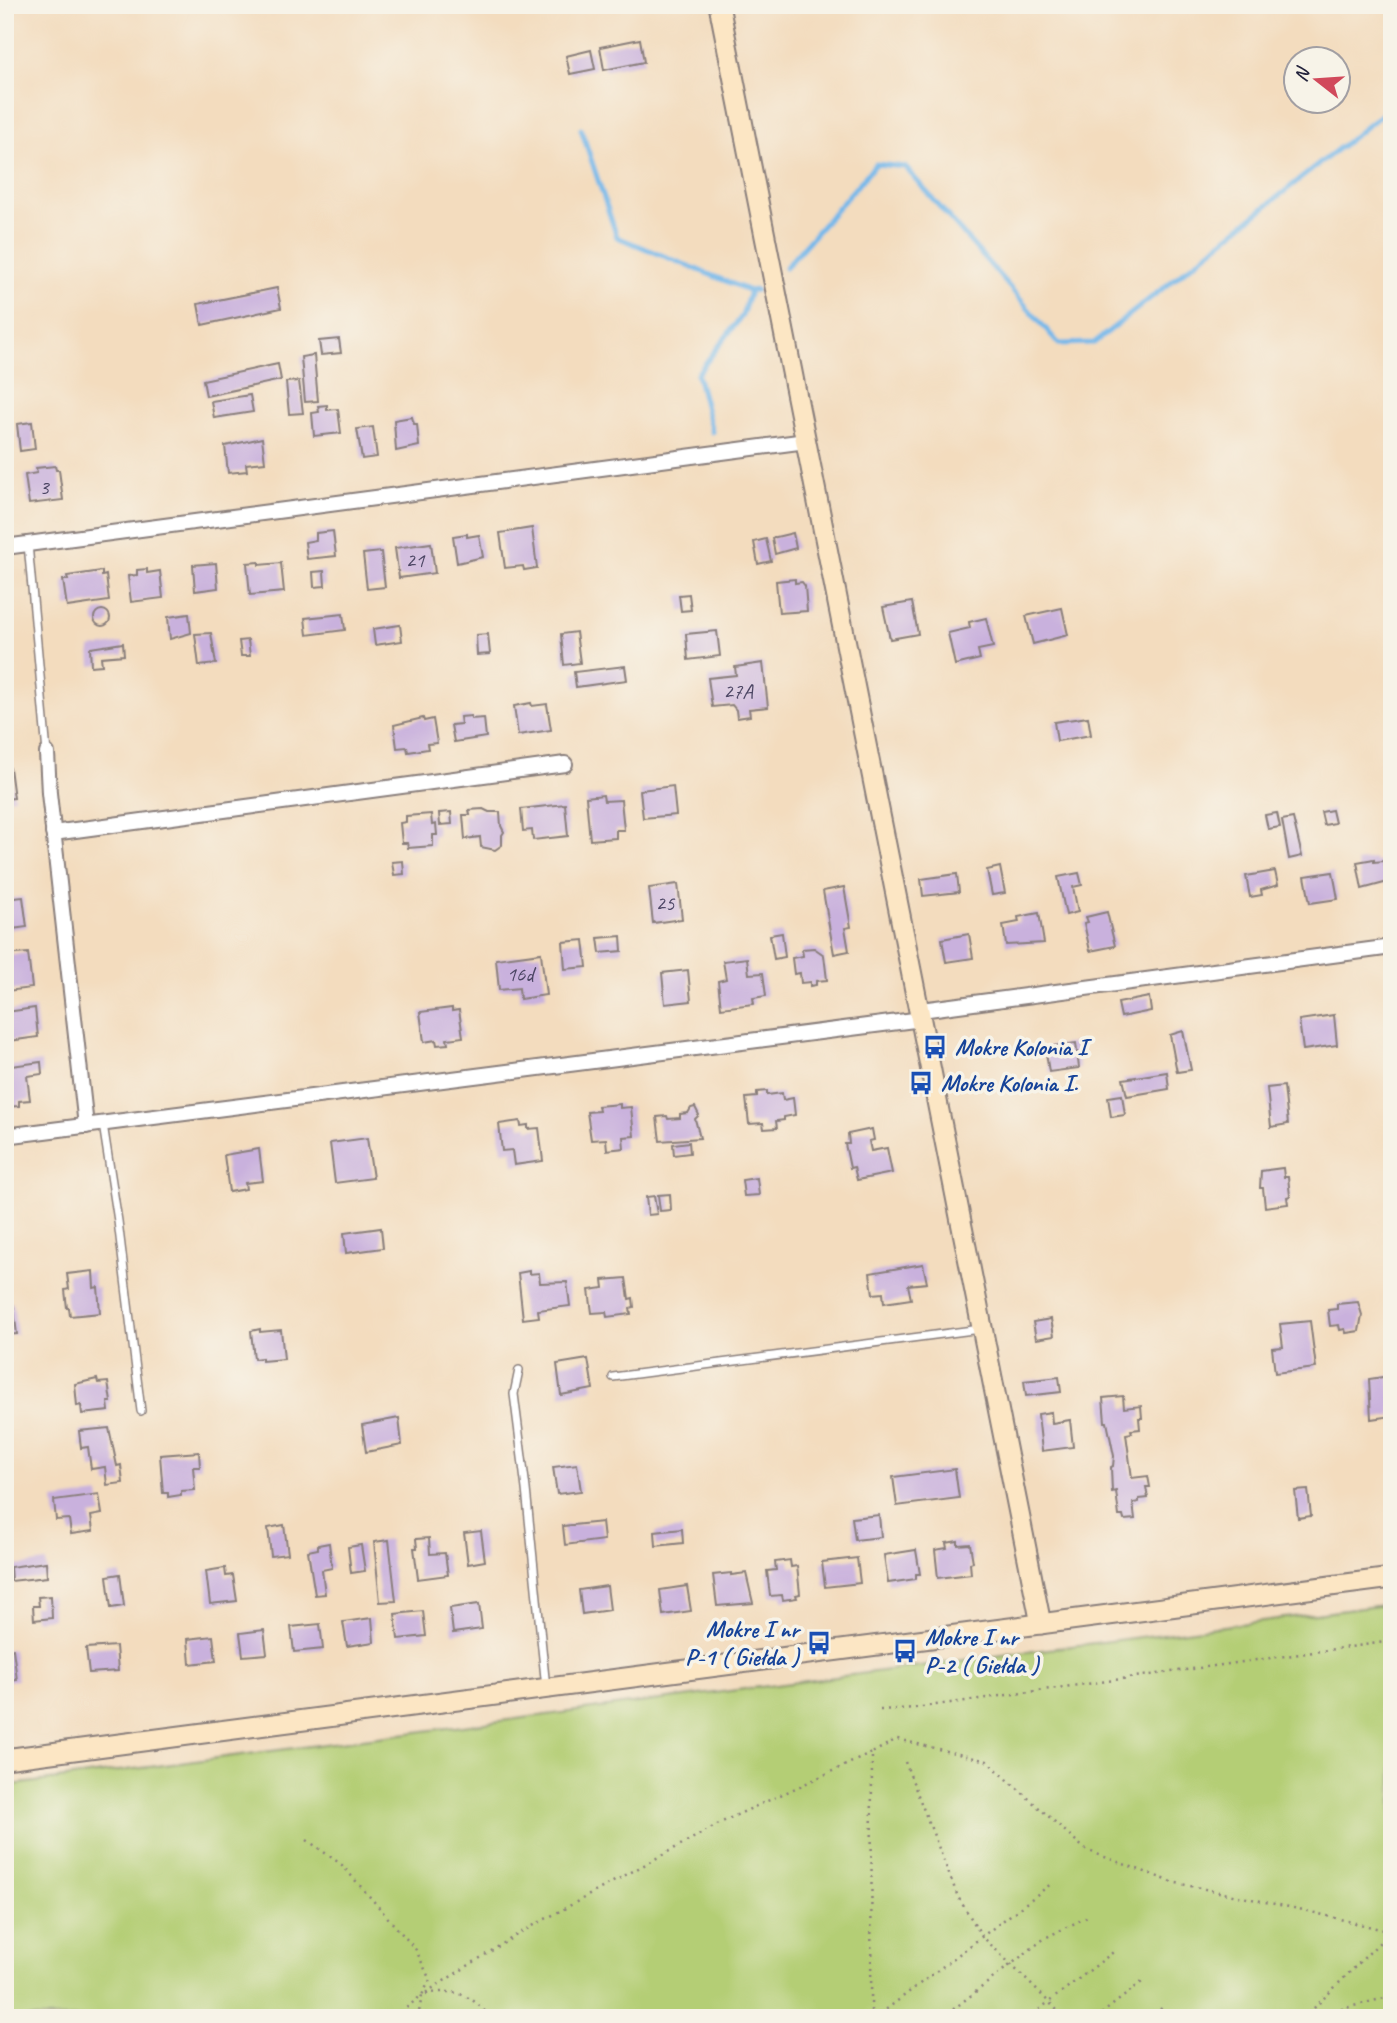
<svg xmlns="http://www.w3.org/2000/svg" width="1397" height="2023" font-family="Caveat,sans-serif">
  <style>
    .green { fill: #b4ce74; stroke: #6b7858; stroke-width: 2 }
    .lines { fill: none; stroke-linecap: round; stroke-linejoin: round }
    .stream { stroke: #75b8ea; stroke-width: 5 }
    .building { fill: #c9b1dd }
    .lane-casing { stroke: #8a7f7c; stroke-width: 10 }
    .street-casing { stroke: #8a7f7c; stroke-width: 18 }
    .secondary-casing { stroke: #8a7f7c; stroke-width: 23 }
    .path { stroke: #8a7f7c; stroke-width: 2.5; stroke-dasharray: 2 5; stroke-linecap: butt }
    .lane { stroke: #fff; stroke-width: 7 }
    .street { stroke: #fff; stroke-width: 14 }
    .secondary { stroke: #fce6c4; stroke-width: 19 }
    .labels { text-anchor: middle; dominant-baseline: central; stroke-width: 7; stroke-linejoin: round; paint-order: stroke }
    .number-label { font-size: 21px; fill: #4c4664 }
    .transit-label { font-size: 24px; font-weight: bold; fill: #164399; stroke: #f7f3e8; text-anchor: start }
  </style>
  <rect width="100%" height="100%" fill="#f7f3e8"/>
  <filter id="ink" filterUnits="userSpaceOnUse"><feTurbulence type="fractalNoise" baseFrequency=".0143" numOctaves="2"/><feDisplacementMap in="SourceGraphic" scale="14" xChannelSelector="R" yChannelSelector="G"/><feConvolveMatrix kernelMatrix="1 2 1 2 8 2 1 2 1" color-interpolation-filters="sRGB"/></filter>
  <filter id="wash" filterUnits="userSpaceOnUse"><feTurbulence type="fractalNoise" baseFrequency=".00686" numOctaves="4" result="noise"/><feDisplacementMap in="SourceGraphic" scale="28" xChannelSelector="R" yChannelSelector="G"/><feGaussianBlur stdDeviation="1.57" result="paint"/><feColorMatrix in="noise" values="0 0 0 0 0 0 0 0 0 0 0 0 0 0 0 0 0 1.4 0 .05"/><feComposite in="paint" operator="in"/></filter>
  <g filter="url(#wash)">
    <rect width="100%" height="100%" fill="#f3dcbe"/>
    <polygon class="green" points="1392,1604 1392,2018 5,2018 5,1786"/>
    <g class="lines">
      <g class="stream">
        <polyline points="581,129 617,237 750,291"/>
        <polyline points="785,268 876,164 905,167 1059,344 1094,343 1392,106"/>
        <polyline points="712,432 697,374 742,316 750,291 756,290"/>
      </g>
    </g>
    <g id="blocks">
      <g class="building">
        <polygon points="640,39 644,62 604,70 600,47"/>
        <polygon points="591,50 595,69 570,74 566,56"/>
        <polygon points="277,288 281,308 202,325 198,304"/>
        <polygon points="339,339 341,353 321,355 319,341"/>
        <polygon points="314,355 318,401 305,402 301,357"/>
        <polygon points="278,364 281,380 206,396 203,380"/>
        <polygon points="299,381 303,413 289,414 286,382"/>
        <polygon points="250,395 253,412 214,418 211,401"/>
        <polygon points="327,405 327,410 338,409 341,433 314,436 312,413 319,412 318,406"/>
        <polygon points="412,417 414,424 417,424 419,446 396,451 394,420"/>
        <polygon points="32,422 35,449 20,451 17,424"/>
        <polygon points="373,427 377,457 362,459 357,429"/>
        <polygon points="262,438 265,462 246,464 247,471 228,473 225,446"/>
        <polygon points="55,466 56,470 59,470 63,500 29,504 25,475 37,473 36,468"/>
        <polygon points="532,528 537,568 524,570 523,566 505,568 500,533"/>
        <polygon points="333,531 336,556 307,559 305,542 316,540 316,533"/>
        <polygon points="793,533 796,548 775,554 772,538"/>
        <polygon points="467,534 467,537 479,535 483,557 457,563 453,536"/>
        <polygon points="766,539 771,561 758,564 754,542"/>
        <polygon points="431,543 435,573 399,578 395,548"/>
        <polygon points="381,552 385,587 367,589 363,554"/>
        <polygon points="259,562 259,565 281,563 284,592 250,595 247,563"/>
        <polygon points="216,563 218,588 195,591 193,565"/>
        <polygon points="147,569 147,573 160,571 163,598 131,602 128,576 137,575 137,570"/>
        <polygon points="102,571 102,576 106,575 109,601 67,607 63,580 68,580 67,576"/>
        <polygon points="324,571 325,586 314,587 313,572"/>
        <polygon points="795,579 795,583 802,582 805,586 807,611 779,613 776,581"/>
        <polygon points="689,594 691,610 681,611 679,595"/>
        <polygon points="912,602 918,634 890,639 883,607"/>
        <polygon points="1062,608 1068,635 1033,644 1026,616"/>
        <circle cx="102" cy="618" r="8"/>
        <polygon points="189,614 191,633 170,639 168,617"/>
        <polygon points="343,614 345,630 307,635 305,618"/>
        <polygon points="986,618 993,647 978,650 980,659 955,665 948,633 970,628 969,622"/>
        <polygon points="400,625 402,641 375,645 373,629"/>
        <polygon points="717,631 720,656 688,660 686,634"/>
        <polygon points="576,632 580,663 564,665 561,634"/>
        <polygon points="211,633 216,664 199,666 195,634"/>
        <polygon points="488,634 490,654 477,655 476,635"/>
        <polygon points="248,640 250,656 241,656 239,641"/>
        <polygon points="123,643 124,655 101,657 102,665 91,666 90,648"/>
        <polygon points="763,663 768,707 749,709 750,716 737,718 736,710 732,705 712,707 708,678 736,675 735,667"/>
        <polygon points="625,666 627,680 576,687 574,672"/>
        <polygon points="531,703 532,706 547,704 551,730 518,735 514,706"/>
        <polygon points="471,716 471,719 484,718 486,737 454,742 451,725 461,724 460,717"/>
        <polygon points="1088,717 1091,735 1057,741 1054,722"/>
        <polygon points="423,718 424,721 433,719 437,743 427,744 428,749 408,752 407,747 397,748 394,725"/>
        <polygon points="10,768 14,798 5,799 5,769"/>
        <polygon points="673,786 676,815 643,818 640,790"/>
        <polygon points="603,795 604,801 621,800 624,830 616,830 616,838 590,840 586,797"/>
        <polygon points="565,804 568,836 533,840 532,830 523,831 521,809"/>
        <polygon points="483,809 489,812 500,812 501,826 504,832 502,835 502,845 495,850 481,847 480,837 465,839 463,815 470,815 469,810"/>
        <polygon points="1332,810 1335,823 1324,825 1321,812"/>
        <polygon points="451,812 452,824 440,825 439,813"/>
        <polygon points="1277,813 1280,827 1268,829 1265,815"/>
        <polygon points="431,814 432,825 436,824 437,835 433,835 433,846 408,848 407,843 402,843 400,823 406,822 406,816"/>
        <polygon points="1293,818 1302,856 1289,859 1282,820"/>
        <polygon points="1374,859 1374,862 1384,861 1388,882 1362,889 1357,862"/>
        <polygon points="403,861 404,874 394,875 392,862"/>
        <polygon points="1000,867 1005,893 992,895 987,870"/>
        <polygon points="1275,871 1278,885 1261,890 1262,895 1250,897 1246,876"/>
        <polygon points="1333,872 1338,899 1310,903 1305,876"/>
        <polygon points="1079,873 1082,885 1073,887 1078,912 1066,915 1058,877"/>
        <polygon points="957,874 959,892 923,896 921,879"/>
        <polygon points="678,884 682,919 653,923 649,888"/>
        <polygon points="844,887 851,927 845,928 849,951 834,954 823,891"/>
        <polygon points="23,897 27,927 5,930 5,899"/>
        <polygon points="1107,912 1115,946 1090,951 1084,923 1088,922 1086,917"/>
        <polygon points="1039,913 1044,943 1006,945 1003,925 1019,922 1018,917"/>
        <polygon points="782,933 785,957 774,959 770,935"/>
        <polygon points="969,934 973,958 946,962 942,939"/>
        <polygon points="621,936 622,951 600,953 598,938"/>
        <polygon points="584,940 587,967 565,969 563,942"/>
        <polygon points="814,948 824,955 827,980 816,981 816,985 810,986 810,982 801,983 800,973 794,974 792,958 803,956 802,949"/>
        <polygon points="28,953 32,988 7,991 5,955"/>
        <polygon points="541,953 546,995 520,999 519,988 499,990 496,959"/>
        <polygon points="747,958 749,974 763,973 766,996 753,998 754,1004 721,1008 718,981 726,979 723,961"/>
        <polygon points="688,970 691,1001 665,1004 662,973"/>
        <polygon points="1149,997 1151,1011 1121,1017 1118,1003"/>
        <polygon points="35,1008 38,1037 9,1041 6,1012"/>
        <polygon points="452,1008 452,1011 459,1010 463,1037 447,1039 448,1044 437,1045 436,1040 424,1042 420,1012"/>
        <polygon points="1334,1015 1337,1045 1303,1050 1299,1020"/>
        <polygon points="1183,1031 1191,1070 1177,1072 1170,1035"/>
        <polygon points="1076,1043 1079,1068 1049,1072 1045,1047"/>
        <polygon points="41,1062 42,1074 27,1076 30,1100 19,1101 19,1106 5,1107 5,1074 12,1074 11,1066"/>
        <polygon points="1167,1072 1169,1089 1127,1096 1123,1079"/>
        <polygon points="1284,1086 1288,1124 1271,1127 1267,1088"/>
        <polygon points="767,1091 767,1095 782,1093 783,1100 793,1098 795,1115 784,1117 784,1120 776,1121 777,1128 764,1129 763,1123 749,1124 746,1098 757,1097 757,1092"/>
        <polygon points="1122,1095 1125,1115 1111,1117 1108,1097"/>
        <polygon points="620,1104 620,1108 631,1107 634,1136 623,1137 624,1148 607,1150 606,1139 591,1140 587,1112 599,1111 598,1106"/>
        <polygon points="695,1107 699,1115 695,1119 700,1138 660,1141 657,1117 667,1116 668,1119 680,1118 680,1114 688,1113 691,1108"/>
        <polygon points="520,1121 521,1126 528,1125 528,1129 539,1128 543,1161 514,1165 512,1150 502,1151 499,1124"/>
        <polygon points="872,1129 874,1140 869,1141 871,1151 887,1148 892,1173 857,1180 854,1167 850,1168 845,1144 849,1144 848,1134"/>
        <polygon points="367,1138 373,1178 335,1183 330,1143"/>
        <polygon points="689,1142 690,1153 674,1155 673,1144"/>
        <polygon points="259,1149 263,1181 245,1183 246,1189 229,1192 224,1155"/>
        <polygon points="1283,1168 1284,1177 1288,1177 1290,1196 1287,1197 1288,1204 1265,1207 1263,1188 1260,1188 1261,1171"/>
        <polygon points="757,1178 759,1195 744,1196 742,1180"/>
        <polygon points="670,1194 671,1210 660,1211 658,1195"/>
        <polygon points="654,1196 657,1214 648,1215 646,1197"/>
        <polygon points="381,1228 383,1248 346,1253 344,1233"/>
        <polygon points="923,1264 927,1283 908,1285 911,1299 884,1303 883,1293 873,1294 870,1273"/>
        <polygon points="93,1271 94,1288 98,1287 100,1313 70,1316 69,1308 67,1308 65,1290 69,1289 67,1274"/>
        <polygon points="529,1271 529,1274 539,1273 540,1283 567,1282 570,1306 538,1310 539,1317 523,1319 518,1273"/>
        <polygon points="626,1278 629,1299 633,1298 634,1307 630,1308 631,1314 607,1317 606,1312 592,1313 589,1290 604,1288 603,1280"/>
        <polygon points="1358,1302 1362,1315 1359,1331 1346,1333 1345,1329 1340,1330 1339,1325 1330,1326 1328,1310 1337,1309 1337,1304"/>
        <polygon points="13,1303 17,1334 6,1335 5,1304"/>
        <polygon points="1051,1319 1054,1336 1036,1339 1033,1322"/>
        <polygon points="1310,1321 1316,1368 1275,1373 1272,1348 1283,1347 1280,1324"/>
        <polygon points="260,1329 260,1332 281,1330 284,1359 262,1361 262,1358 254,1359 251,1331"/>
        <polygon points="588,1359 593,1389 561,1395 557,1364"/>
        <polygon points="1390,1376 1392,1416 1371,1419 1369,1379"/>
        <polygon points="1059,1377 1061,1392 1026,1396 1024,1381"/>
        <polygon points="97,1379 98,1383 108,1382 111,1402 108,1402 109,1411 82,1414 81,1405 77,1406 75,1384"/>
        <polygon points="1123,1396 1124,1408 1141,1406 1142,1418 1139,1418 1140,1429 1131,1430 1132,1433 1126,1434 1132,1478 1148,1476 1150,1487 1146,1487 1148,1498 1139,1499 1139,1502 1133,1503 1135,1519 1124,1520 1123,1516 1119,1516 1116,1491 1112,1492 1111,1467 1113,1466 1114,1456 1107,1422 1105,1422 1103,1398"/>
        <polygon points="1051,1412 1052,1423 1070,1420 1073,1447 1042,1451 1038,1414"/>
        <polygon points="399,1418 402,1445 366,1452 362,1425"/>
        <polygon points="109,1428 117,1466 121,1465 123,1483 107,1485 105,1467 91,1469 88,1447 81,1448 79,1431"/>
        <polygon points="199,1452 200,1467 193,1467 195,1490 181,1491 181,1495 168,1497 168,1493 163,1493 160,1455"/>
        <polygon points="577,1464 581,1491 557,1494 553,1467"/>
        <polygon points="955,1469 959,1498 897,1506 893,1477"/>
        <polygon points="1308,1490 1311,1516 1298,1518 1295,1491"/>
        <polygon points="99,1494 102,1514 91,1516 93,1531 71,1534 69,1519 56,1520 54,1500"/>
        <polygon points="879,1515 881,1537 855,1540 852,1518"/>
        <polygon points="602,1522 604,1540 565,1545 563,1526"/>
        <polygon points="284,1525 288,1554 271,1556 268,1528"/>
        <polygon points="682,1529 683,1543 656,1546 655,1532"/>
        <polygon points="481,1531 485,1561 468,1564 464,1533"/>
        <polygon points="429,1538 430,1554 445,1553 448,1575 418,1579 414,1548 417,1548 416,1539"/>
        <polygon points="389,1540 396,1601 380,1602 374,1542"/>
        <polygon points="958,1541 958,1545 970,1544 973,1562 970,1563 971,1574 938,1578 935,1550 947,1548 946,1543"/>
        <polygon points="329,1543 332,1568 322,1570 325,1594 315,1595 308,1551 318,1549 318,1545"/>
        <polygon points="361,1545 365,1571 351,1573 348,1547"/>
        <polygon points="916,1550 920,1574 916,1574 916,1579 888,1583 884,1555"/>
        <polygon points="857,1558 860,1583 825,1587 822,1562"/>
        <polygon points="790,1560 791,1567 797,1566 800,1594 796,1595 797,1598 783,1600 782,1595 770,1596 767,1571 776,1570 775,1562"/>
        <polygon points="46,1562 47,1577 11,1581 10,1567"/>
        <polygon points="225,1568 226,1576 233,1575 237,1601 210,1604 206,1571"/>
        <polygon points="731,1573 731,1575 746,1573 753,1603 717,1606 713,1575"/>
        <polygon points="120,1574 124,1606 111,1608 107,1576"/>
        <polygon points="607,1586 610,1610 582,1614 579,1590"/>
        <polygon points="687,1586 691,1611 663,1615 660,1590"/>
        <polygon points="51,1596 52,1618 34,1620 33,1606 39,1606 38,1597"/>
        <polygon points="479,1604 482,1629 453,1633 450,1608"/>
        <polygon points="423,1611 426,1636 398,1639 395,1614"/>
        <polygon points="372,1618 374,1642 347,1646 343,1622"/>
        <polygon points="320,1624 323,1649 294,1652 291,1627"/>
        <polygon points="264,1630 267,1654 243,1656 240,1633"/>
        <polygon points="213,1636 216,1661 190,1664 188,1639"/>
        <polygon points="116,1646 118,1671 89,1673 86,1648"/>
        <polygon points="13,1649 17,1680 5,1681 5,1650"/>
      </g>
    </g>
  </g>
  <g filter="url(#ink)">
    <use href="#blocks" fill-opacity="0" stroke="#8a7f7c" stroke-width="2"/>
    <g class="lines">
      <g class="lane-casing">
        <g id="lane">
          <polyline points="28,544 47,753"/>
          <polyline points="103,1124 118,1221 141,1411"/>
          <polyline points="519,1370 514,1394 526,1489 546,1688"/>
          <polyline points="613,1377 973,1330 979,1327"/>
        </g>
      </g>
      <g class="street-casing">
        <g id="street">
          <polyline points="5,547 806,441"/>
          <polyline points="47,753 49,793 86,1126"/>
          <polyline points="53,833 565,764"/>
          <polyline points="921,1010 1392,947"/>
          <polyline points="5,1136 922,1019"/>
        </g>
      </g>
      <g class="secondary-casing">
        <g id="secondary">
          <polyline points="719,5 1041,1624"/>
          <polyline points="5,1759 1392,1578"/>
        </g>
      </g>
      <g class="path">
        <polyline points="880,1710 915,1708 1392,1641"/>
        <polyline points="905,1762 958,1897 982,1936 1065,2018"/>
        <polyline points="307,1840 342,1865 416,1950 430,1980 422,1995 394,2018"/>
        <path d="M426,1994C455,1988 471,1994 491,2018"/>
        <polyline points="418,2018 422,1995 518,1934 728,1819 872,1753"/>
        <polyline points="871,2018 872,1753 897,1739 987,1761 1086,1850 1172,1882 1303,1910 1392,1932"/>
        <polyline points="875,2018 1051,1884"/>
        <polyline points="942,2018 1045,1938 1087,1917"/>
        <polyline points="1028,2018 1116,1950"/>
        <polyline points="1096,2018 1142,1982"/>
        <polyline points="1149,2018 1163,2007"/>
        <polyline points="1304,2018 1392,1930"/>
        <polyline points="1307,2018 1392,1996"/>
      </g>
      <use href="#lane" class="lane"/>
      <use href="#street" class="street"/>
      <use href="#secondary" class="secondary"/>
    </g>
  </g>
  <defs>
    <g id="bus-bare" transform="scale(1.89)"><path d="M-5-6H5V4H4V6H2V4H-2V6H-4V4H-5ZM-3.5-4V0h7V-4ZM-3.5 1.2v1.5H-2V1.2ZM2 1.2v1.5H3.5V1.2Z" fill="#1a4fb4" stroke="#f7f3e8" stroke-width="2.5" paint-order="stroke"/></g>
  </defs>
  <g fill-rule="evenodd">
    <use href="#bus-bare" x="935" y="1047"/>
    <use href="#bus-bare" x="921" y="1083"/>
    <use href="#bus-bare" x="819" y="1643"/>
    <use href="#bus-bare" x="905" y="1651"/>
  </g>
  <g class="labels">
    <g class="number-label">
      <text x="44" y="487">3</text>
      <text x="415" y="560">21</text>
      <text x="738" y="691">27A</text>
      <text x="665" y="903">25</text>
      <text x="520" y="974">16d</text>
    </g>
    <g class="transit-label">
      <text x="955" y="1047">Mokre Kolonia I</text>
      <text x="941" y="1083">Mokre Kolonia I.</text>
      <text x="799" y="1629" text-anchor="end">Mokre I nr<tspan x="799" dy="28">P-1 ( Giełda )</tspan></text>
      <text x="925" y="1637">Mokre I nr<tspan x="925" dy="28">P-2 ( Giełda )</tspan></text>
    </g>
  </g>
  <rect width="1397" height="2023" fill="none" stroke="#f7f3e8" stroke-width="28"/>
  <g transform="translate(1317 80) rotate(287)"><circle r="33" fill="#f7f3e8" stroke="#a29fa3" stroke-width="2"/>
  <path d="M0-5L12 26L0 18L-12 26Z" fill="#d1495b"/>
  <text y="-10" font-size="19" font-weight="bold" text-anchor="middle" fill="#22223b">N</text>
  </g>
</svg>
